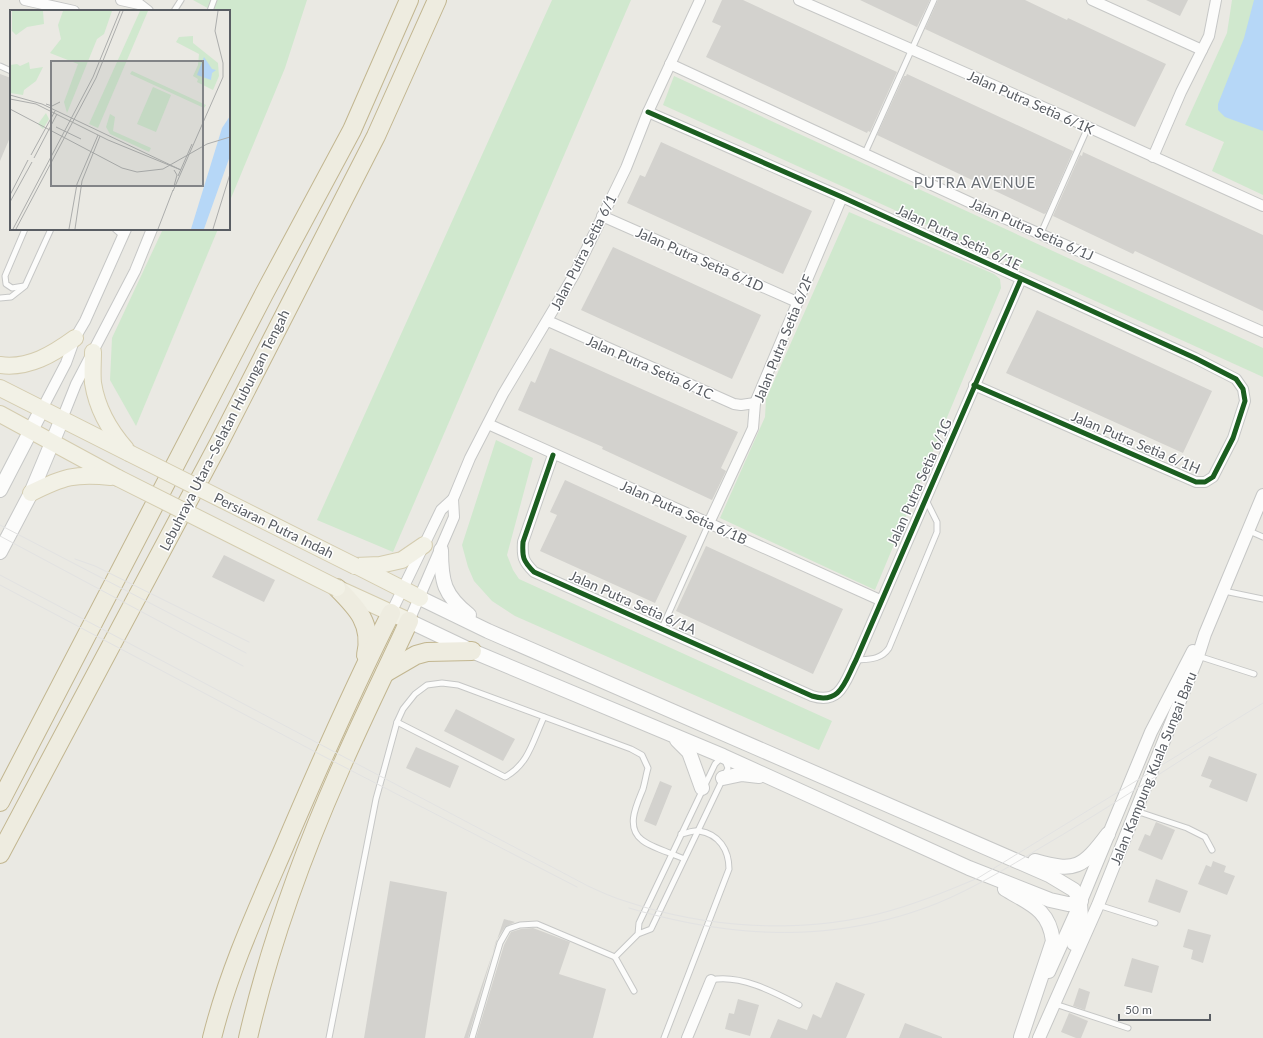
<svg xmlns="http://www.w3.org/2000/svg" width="1263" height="1038" font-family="Lato,sans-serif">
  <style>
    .green { fill: #d0e8ce }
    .water { fill: #b6d7f7 }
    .building { fill: #d3d2ce }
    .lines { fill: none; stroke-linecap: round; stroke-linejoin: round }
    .service-casing { stroke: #c6c7c6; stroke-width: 7 }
    .minor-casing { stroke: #c6c7c6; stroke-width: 12 }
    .tertiary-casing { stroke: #c6c7c6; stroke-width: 14 }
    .secondary-casing { stroke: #c7c8c7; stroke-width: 16 }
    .primary-casing { stroke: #d4ccaf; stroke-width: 18 }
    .motorway-casing { stroke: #c2b690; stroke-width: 20 }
    .service { stroke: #fcfcfb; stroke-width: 5 }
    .minor { stroke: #fcfcfb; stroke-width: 10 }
    .tertiary { stroke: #fcfcfb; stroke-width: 12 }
    .secondary { stroke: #fcfcfb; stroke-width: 14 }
    .primary { stroke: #f2f1e6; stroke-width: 16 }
    .motorway { stroke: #eeece0; stroke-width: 18 }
    .tram { stroke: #e2e2e2; stroke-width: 1 }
    .primary-bridge-casing { stroke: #d4ccaf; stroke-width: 18; stroke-linecap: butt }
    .primary-bridge { stroke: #f2f1e6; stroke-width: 16 }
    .cycleway-casing { stroke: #fff; stroke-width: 8 }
    .cycleway { stroke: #1b5e20; stroke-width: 5 }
    .labels { text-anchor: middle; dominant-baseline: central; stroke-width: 3; stroke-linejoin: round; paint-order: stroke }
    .street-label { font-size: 14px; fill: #595d63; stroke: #fff }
    .neighbourhood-label { font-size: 15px; letter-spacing: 1px; fill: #6a6f75; stroke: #fff }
    .inset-road { fill: none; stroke: #acadac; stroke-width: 1 }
    .view { fill: #828487; fill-opacity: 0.15; stroke: #828487; stroke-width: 2 }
    .inset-edge { fill: none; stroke: #595d63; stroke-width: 2 }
  </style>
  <rect width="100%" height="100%" fill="#eae9e3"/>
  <g class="green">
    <polygon points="193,0 307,0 285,68 229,203 229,25 231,21 229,19 229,11 213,11"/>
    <polygon points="552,0 631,0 393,552 317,520"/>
    <polygon points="1232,0 1263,0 1263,195 1212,171 1224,142 1185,125 1227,33"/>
    <polygon points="674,76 1263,348 1263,377 663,105"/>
    <polygon points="849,212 994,274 1000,279 1001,288 875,590 720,518 765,417 766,399"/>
    <polygon points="163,229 218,229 136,426 110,380 112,338"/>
    <polygon points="496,440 533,458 507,555 513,570 519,579 832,721 819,750 515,616 492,601 474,581 468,567 462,545"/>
  </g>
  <polygon class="water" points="1254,0 1263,0 1263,131 1225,117 1218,110 1218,104 1244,38"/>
  <g class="building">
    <polygon points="722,0 743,0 897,72 870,132 868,131 867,133 706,57 721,26 712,22"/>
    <polygon points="860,0 930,0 917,27"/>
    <polygon points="938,0 1025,0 1067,20 1068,18 1166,64 1135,127 925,29"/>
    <polygon points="1146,0 1188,0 1180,16"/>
    <polygon points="0,74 11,78 11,135 0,161"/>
    <polygon points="907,74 1073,151 1046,213 1044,214 877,135 904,76 906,76"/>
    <polygon points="661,142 812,211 783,274 627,203 640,175 645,177"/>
    <polygon points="1083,152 1263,235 1263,311 1135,251 1133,254 1053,216 1080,155 1082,156"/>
    <polygon points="613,247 761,315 732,379 581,310"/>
    <polygon points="1037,310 1212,391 1183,453 1006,373"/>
    <polygon points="550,348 738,432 721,468 726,471 712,500 602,449 603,447 518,410 531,381 535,383"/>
    <polygon points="565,480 687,536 655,603 540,551 557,515 550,512"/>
    <polygon points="706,546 843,609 813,674 676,611"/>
    <polygon points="224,555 275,580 264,602 212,577"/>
    <polygon points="456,709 515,739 503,761 444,731"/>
    <polygon points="416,747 459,766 450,788 406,768"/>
    <polygon points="1209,756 1257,774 1247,802 1209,787 1212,780 1201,776"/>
    <polygon points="660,781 672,786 656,826 644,821"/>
    <polygon points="1156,822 1175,830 1162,860 1138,850 1145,834 1150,836"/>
    <polygon points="1213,861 1226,866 1224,872 1235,876 1227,895 1198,884 1206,865 1211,867"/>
    <polygon points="1156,879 1188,891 1180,913 1148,902"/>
    <polygon points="390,881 447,892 425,1038 364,1038"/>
    <polygon points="504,919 515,922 505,927 496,941 468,1038 464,1038"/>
    <polygon points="533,928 570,942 559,974 606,989 593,1038 476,1038 504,945 511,932 521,929"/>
    <polygon points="1188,929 1211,935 1203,963 1191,959 1193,950 1183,947"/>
    <polygon points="1132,958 1159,966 1152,993 1124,986"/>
    <polygon points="836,982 865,994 846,1038 770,1038 778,1019 807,1030 813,1014 821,1018"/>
    <polygon points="1079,988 1090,992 1085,1010 1073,1006"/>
    <polygon points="738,999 759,1005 750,1036 725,1029 729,1013 734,1014"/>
    <polygon points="1069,1013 1088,1021 1081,1038 1076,1038 1061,1032"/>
    <polygon points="905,1023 942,1037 942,1038 899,1038"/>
  </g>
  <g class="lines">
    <g class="service-casing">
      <g id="service">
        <polyline points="174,11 181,0"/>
        <polyline points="210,11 214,0"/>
        <polyline points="0,66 11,71"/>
        <polyline points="865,153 934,0"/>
        <polyline points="115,229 123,236"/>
        <polyline points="1041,233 1088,127"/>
        <polyline points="24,286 12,288 6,284 5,276 25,229"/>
        <polyline points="0,298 11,297 25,286 51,229"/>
        <polyline points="1247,530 1263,537"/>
        <polyline points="1224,591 1263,599"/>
        <polyline points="662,628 709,523"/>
        <polyline points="1198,656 1254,674"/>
        <path d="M856,660C869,659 881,660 889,648L937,532V522L926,500"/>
        <path d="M397,722L505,777C529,764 533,740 544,717"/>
        <polyline points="1136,811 1187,828 1205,837 1212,850"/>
        <polyline points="1098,905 1155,923"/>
        <polyline points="615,957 638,934 651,929 728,768 723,756 715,764 639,923 638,934"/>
        <path d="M711,980C740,974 774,992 799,1005"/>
        <polyline points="1055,1004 1128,1028"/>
        <path d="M329,1038L376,799L397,722L403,709L415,694L427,685L442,683L458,685L631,749L642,755L648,768C646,775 645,782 643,789C637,804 625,827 642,840C650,847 674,854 684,859"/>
        <polyline points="472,1038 500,943 508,929 520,925 537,924 615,957 634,991"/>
        <path d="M664,1038L729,869C729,850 719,834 699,831C694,830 687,833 681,834"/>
      </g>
    </g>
    <g class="minor-casing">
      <g id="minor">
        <polyline points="25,0 74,11"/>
        <polyline points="121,0 139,4 148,11"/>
        <polyline points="799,0 1068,118 1263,206"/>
        <polyline points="1092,0 1202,50"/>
        <polyline points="670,64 997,215 1263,332"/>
        <polyline points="648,112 842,197 1195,358 1236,379 1243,389 1245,401 1233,438 1213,477 1205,482 1196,482 974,385"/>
        <polyline points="1153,157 1181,92 1209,36 1216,0"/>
        <polyline points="602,216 797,302"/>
        <polyline points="548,321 734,404 741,405 755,403"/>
        <polyline points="42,409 66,363 75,338 85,321 126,229"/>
        <polyline points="62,419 76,384 135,271 152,229"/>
        <polyline points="488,424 880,600"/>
        <path d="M553,455L523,542C522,557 523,561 534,572L812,696C841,705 845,681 856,660L1021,279"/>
        <polyline points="709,523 753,428 755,403 842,197"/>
        <polyline points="391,613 441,510 453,499"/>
        <polyline points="409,621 454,517 453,499 470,458 503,394 574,275 626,168 648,112 700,0"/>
        <polyline points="687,1038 711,980"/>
      </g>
    </g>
    <g class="tertiary-casing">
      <g id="tertiary">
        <polyline points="1073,944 1082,917 1081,904"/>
        <polyline points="1049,972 1081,901 1151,732 1193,651"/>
        <polyline points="1039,1038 1098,905 1198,656 1205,634 1263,495"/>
      </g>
    </g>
    <g class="secondary-casing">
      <g id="secondary">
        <polyline points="0,490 42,409"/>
        <path d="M441,550C441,582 444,595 469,615"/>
        <polyline points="0,552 31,493 62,419"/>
        <polyline points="409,621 472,651 723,756 969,868 1050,900 1068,904 1073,904 1081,901 1074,890 1049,875 488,631 420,598"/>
        <polyline points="677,740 689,752 702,788"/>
        <polyline points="723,778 742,774 759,776"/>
        <path d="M1035,861C1076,873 1083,867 1108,834"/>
        <path d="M1005,889C1030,904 1049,909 1053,941L1021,1037"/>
      </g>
    </g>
    <g class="primary-casing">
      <g id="primary">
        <path d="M93,352C93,362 92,373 93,383C97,408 110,431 126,449"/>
        <path d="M0,365C29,369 53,354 75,338"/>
        <polyline points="0,388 129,453"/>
        <polyline points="0,414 118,478"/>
        <path d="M31,493C63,477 75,473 111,477"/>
        <polyline points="355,566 380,565 402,560 424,545"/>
        <polyline points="357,566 420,598"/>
        <polyline points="341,590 409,621"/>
      </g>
    </g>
    <g class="motorway-casing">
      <g id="motorway">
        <path d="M337,588C357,608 373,624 366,655"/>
        <polyline points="385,673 416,655 427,652 472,651"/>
        <polyline points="0,802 264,294 352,130 409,0"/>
        <polyline points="0,854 219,443 376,136 437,0"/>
        <path d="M212,1038C228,973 256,912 283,850C317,770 352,691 391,613"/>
        <path d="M248,1038C269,947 301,858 339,772C361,721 386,671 409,621"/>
      </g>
    </g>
    <use href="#service" class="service"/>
    <use href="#minor" class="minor"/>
    <use href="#tertiary" class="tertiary"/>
    <use href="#secondary" class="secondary"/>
    <use href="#primary" class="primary"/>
    <use href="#motorway" class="motorway"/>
    <g class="tram">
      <polyline points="0,525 246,653"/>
      <polyline points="0,536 243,666"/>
      <polyline points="75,559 95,566 249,642"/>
      <path d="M0,575L588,886C601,892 614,898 628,902C705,928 799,934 878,914C913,905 945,892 978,878L1263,703"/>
      <polyline points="0,585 323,756 577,887"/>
      <path d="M629,908C734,939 835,944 938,903C974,888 1007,868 1040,848C1100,813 1158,775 1217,737"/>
    </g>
    <g class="primary-bridge-casing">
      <g id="primary-bridge">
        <polyline points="129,453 355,566"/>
        <polyline points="118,478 337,588"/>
      </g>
    </g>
    <use href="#primary-bridge" class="primary-bridge"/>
    <g class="cycleway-casing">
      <g id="cycleway">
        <polyline points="648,112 842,197 1195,358 1236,379 1243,389 1245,401 1233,438 1213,477 1205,482 1196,482 974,385"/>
        <path d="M553,455L523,542C522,557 523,561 534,572L812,696C841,705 845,681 856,660L1021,279"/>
      </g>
    </g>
    <use href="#cycleway" class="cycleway"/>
  </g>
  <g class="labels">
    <g class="street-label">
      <text transform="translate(1031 102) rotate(24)">Jalan Putra Setia 6/1K</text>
      <text transform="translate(1032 229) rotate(24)">Jalan Putra Setia 6/1J</text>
      <text transform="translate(959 237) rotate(25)">Jalan Putra Setia 6/1E</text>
      <text transform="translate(583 252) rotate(-63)">Jalan Putra Setia 6/1</text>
      <text transform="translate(700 259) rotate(24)">Jalan Putra Setia 6/1D</text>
      <text transform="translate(783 338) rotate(-68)">Jalan Putra Setia 6/2F</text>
      <text transform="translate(650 367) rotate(24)">Jalan Putra Setia 6/1C</text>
      <text transform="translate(224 430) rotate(-63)">Lebuhraya Utara–Selatan Hubungan Tengah</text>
      <text transform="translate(1136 442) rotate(23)">Jalan Putra Setia 6/1H</text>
      <text transform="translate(919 482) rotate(-66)">Jalan Putra Setia 6/1G</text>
      <text transform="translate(684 512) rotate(24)">Jalan Putra Setia 6/1B</text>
      <text transform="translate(274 525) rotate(26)">Persiaran Putra Indah</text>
      <text transform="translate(633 602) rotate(24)">Jalan Putra Setia 6/1A</text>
      <text transform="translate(1153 768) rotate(-68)">Jalan Kampung Kuala Sungai Baru</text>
    </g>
    <g class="neighbourhood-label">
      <text x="975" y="182">PUTRA AVENUE</text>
    </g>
  </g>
  <g transform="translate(10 10)">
    <rect width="220" height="220" fill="#eae9e3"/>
    <path d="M2,1H33L34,14L17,17L6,25L2,21ZM53,1H102L94,24L87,29L57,103L54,92L68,54L40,43L51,29L48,15ZM130,1H138L88,118L79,114ZM183,26V33L208,53L209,66L203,80L187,72L188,69L183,66L188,55L189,44L166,32L169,27ZM19,52L20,59L33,57L26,71L14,80L13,85L0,83V55L7,54L10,56ZM122,61L196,95L194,98L120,64ZM143,77L161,85L146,122L127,114ZM36,103L39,109L33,119L28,114ZM100,104L105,107L103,121L141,138L139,142L100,124L96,117Z" fill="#d0e8ce"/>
    <path d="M194,47L202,59L206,60L202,63L201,70L187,65ZM220,106V146L194,219H181L212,118Z" fill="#b6d7f7"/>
    <path class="inset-road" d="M0,85L32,94L171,160M0,89L26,94L98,130L171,160M36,94L42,96L50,92M0,99L112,158L127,162L153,159L197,134L220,127M46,117L71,129M21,145L45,101M24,148L47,104M168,166L182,134M164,176L167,165L164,160M163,181L213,67V53L205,21L208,1M0,185L18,150M0,192L22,152M3,219L83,67L110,1M6,219L86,68L113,1M59,219L67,174L88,125M65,219L72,171L90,126M148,219L163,180M203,219L220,164"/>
    <path class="view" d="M41,51H193V176H41Z"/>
    <rect width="220" height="220" class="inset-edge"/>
  </g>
  <path d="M1119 1014v6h91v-6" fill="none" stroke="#595d63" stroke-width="2"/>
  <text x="1125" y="1014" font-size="12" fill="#595d63" stroke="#ffffff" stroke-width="3" paint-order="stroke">50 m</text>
</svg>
